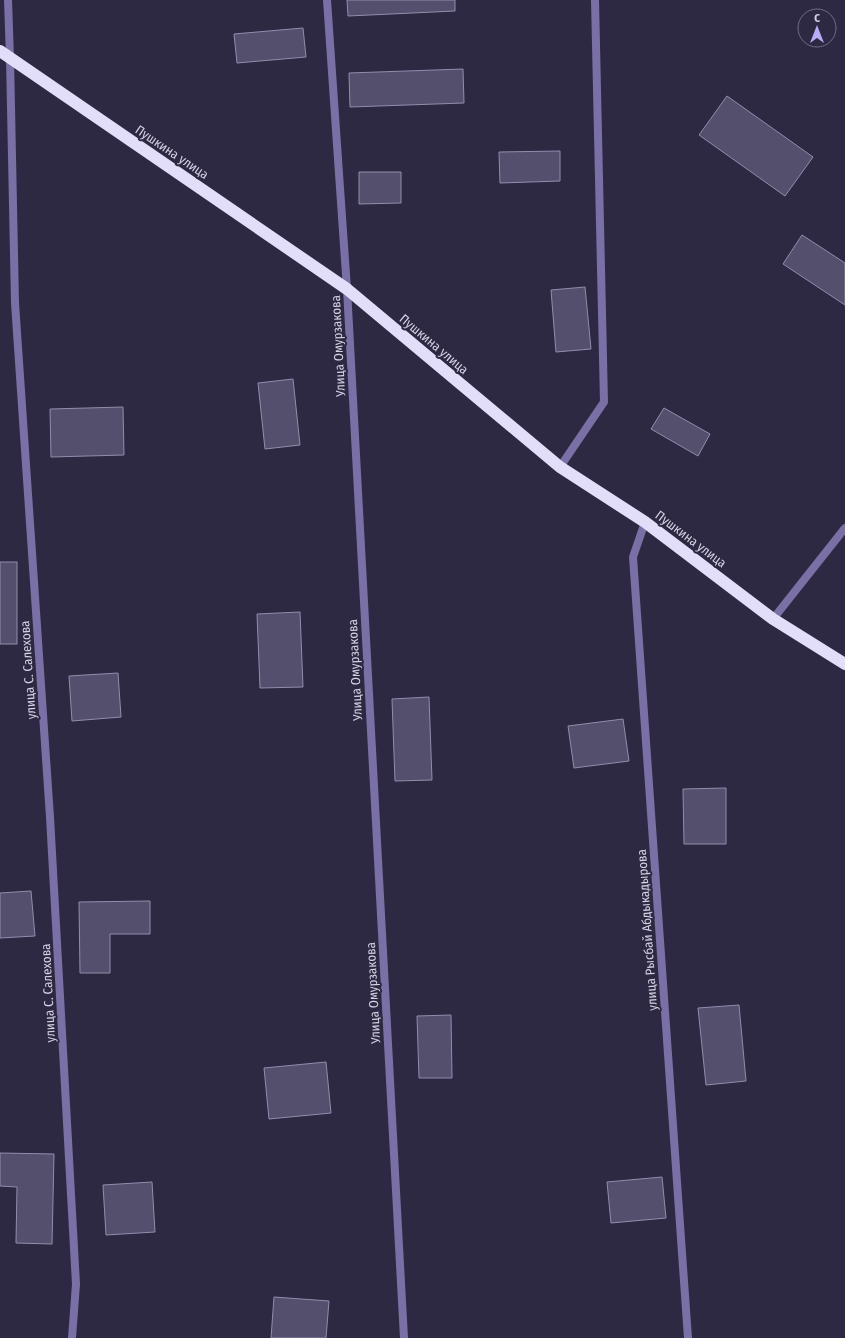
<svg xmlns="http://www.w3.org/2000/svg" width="845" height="1338" font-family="'Fira Sans Condensed',sans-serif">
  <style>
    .building { fill: #544f6c; stroke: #928dad }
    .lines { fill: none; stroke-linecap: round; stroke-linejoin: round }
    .street { stroke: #7a70a6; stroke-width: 8 }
    .highway { stroke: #e2def9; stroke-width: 12 }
    .labels { text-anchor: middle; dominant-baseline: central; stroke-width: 4; stroke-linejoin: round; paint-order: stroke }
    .street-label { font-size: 13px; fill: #d5d2e4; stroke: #2e2943 }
  </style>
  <rect width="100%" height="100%" fill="#2e2943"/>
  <g class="building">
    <polygon points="347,0 455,0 455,11 348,16"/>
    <polygon points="303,28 306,57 237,63 234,34"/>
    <polygon points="463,69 464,103 350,107 349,73"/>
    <polygon points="727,96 813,157 785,196 699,135"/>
    <polygon points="560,151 560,181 500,183 499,152"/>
    <polygon points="359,172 401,172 401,203 359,204"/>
    <polygon points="802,235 845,263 845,305 783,264"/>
    <polygon points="585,287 591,349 556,352 551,290"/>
    <polygon points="293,379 300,445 265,449 258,383"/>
    <polygon points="123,407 124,455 51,457 50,409"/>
    <polygon points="664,408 710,434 698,456 651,429"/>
    <rect x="0" y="562" width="17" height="82"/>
    <polygon points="300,612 303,687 260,688 257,614"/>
    <polygon points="118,673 121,717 72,721 69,676"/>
    <polygon points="429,697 432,780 395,781 392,699"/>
    <polygon points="623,719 629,761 574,768 568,726"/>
    <polygon points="726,788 726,844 684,844 683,789"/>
    <polygon points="31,891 35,936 0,938 0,893"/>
    <polygon points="150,901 150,934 110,934 110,973 80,973 79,902"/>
    <polygon points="739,1005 746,1081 706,1085 698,1008"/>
    <polygon points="451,1015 452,1078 419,1078 417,1016"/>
    <polygon points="326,1062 331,1113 269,1119 264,1068"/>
    <polygon points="0,1153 54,1154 52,1244 16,1243 17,1187 0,1186"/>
    <polygon points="662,1177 666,1218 611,1223 607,1182"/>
    <polygon points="152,1182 155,1232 106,1235 103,1185"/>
    <polygon points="274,1297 329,1301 326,1338 271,1338"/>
  </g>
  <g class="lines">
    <g class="street">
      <polyline points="8,0 10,58 15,303 50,817 76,1284 72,1338"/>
      <polyline points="327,0 347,289 404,1338"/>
      <polyline points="560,467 604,402 595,0"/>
      <polyline points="645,522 633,557 688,1338"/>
      <polyline points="773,619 845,528"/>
    </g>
    <polyline class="highway" points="0,51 347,289 560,467 645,522 773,619 845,664"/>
  </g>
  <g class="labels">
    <g class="street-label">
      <text transform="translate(172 152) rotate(34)">Пушкина улица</text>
      <text transform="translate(434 344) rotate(40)">Пушкина улица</text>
      <text transform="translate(338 346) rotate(-93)">Улица Омурзакова</text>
      <text transform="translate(691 539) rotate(37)">Пушкина улица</text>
      <text transform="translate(28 670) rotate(-94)">улица С. Салехова</text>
      <text transform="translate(355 670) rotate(-93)">Улица Омурзакова</text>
      <text transform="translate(647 930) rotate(-94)">улица Рысбай Абдыкадырова</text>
      <text transform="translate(48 993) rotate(-93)">улица С. Салехова</text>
      <text transform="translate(373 993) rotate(-93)">Улица Омурзакова</text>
    </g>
  </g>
  <g transform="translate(817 28)"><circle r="19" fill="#2e2943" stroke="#716d83"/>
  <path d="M0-3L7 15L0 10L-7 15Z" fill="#b9abf7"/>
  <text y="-6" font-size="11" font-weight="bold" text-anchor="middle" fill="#d5d2e4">С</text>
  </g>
</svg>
